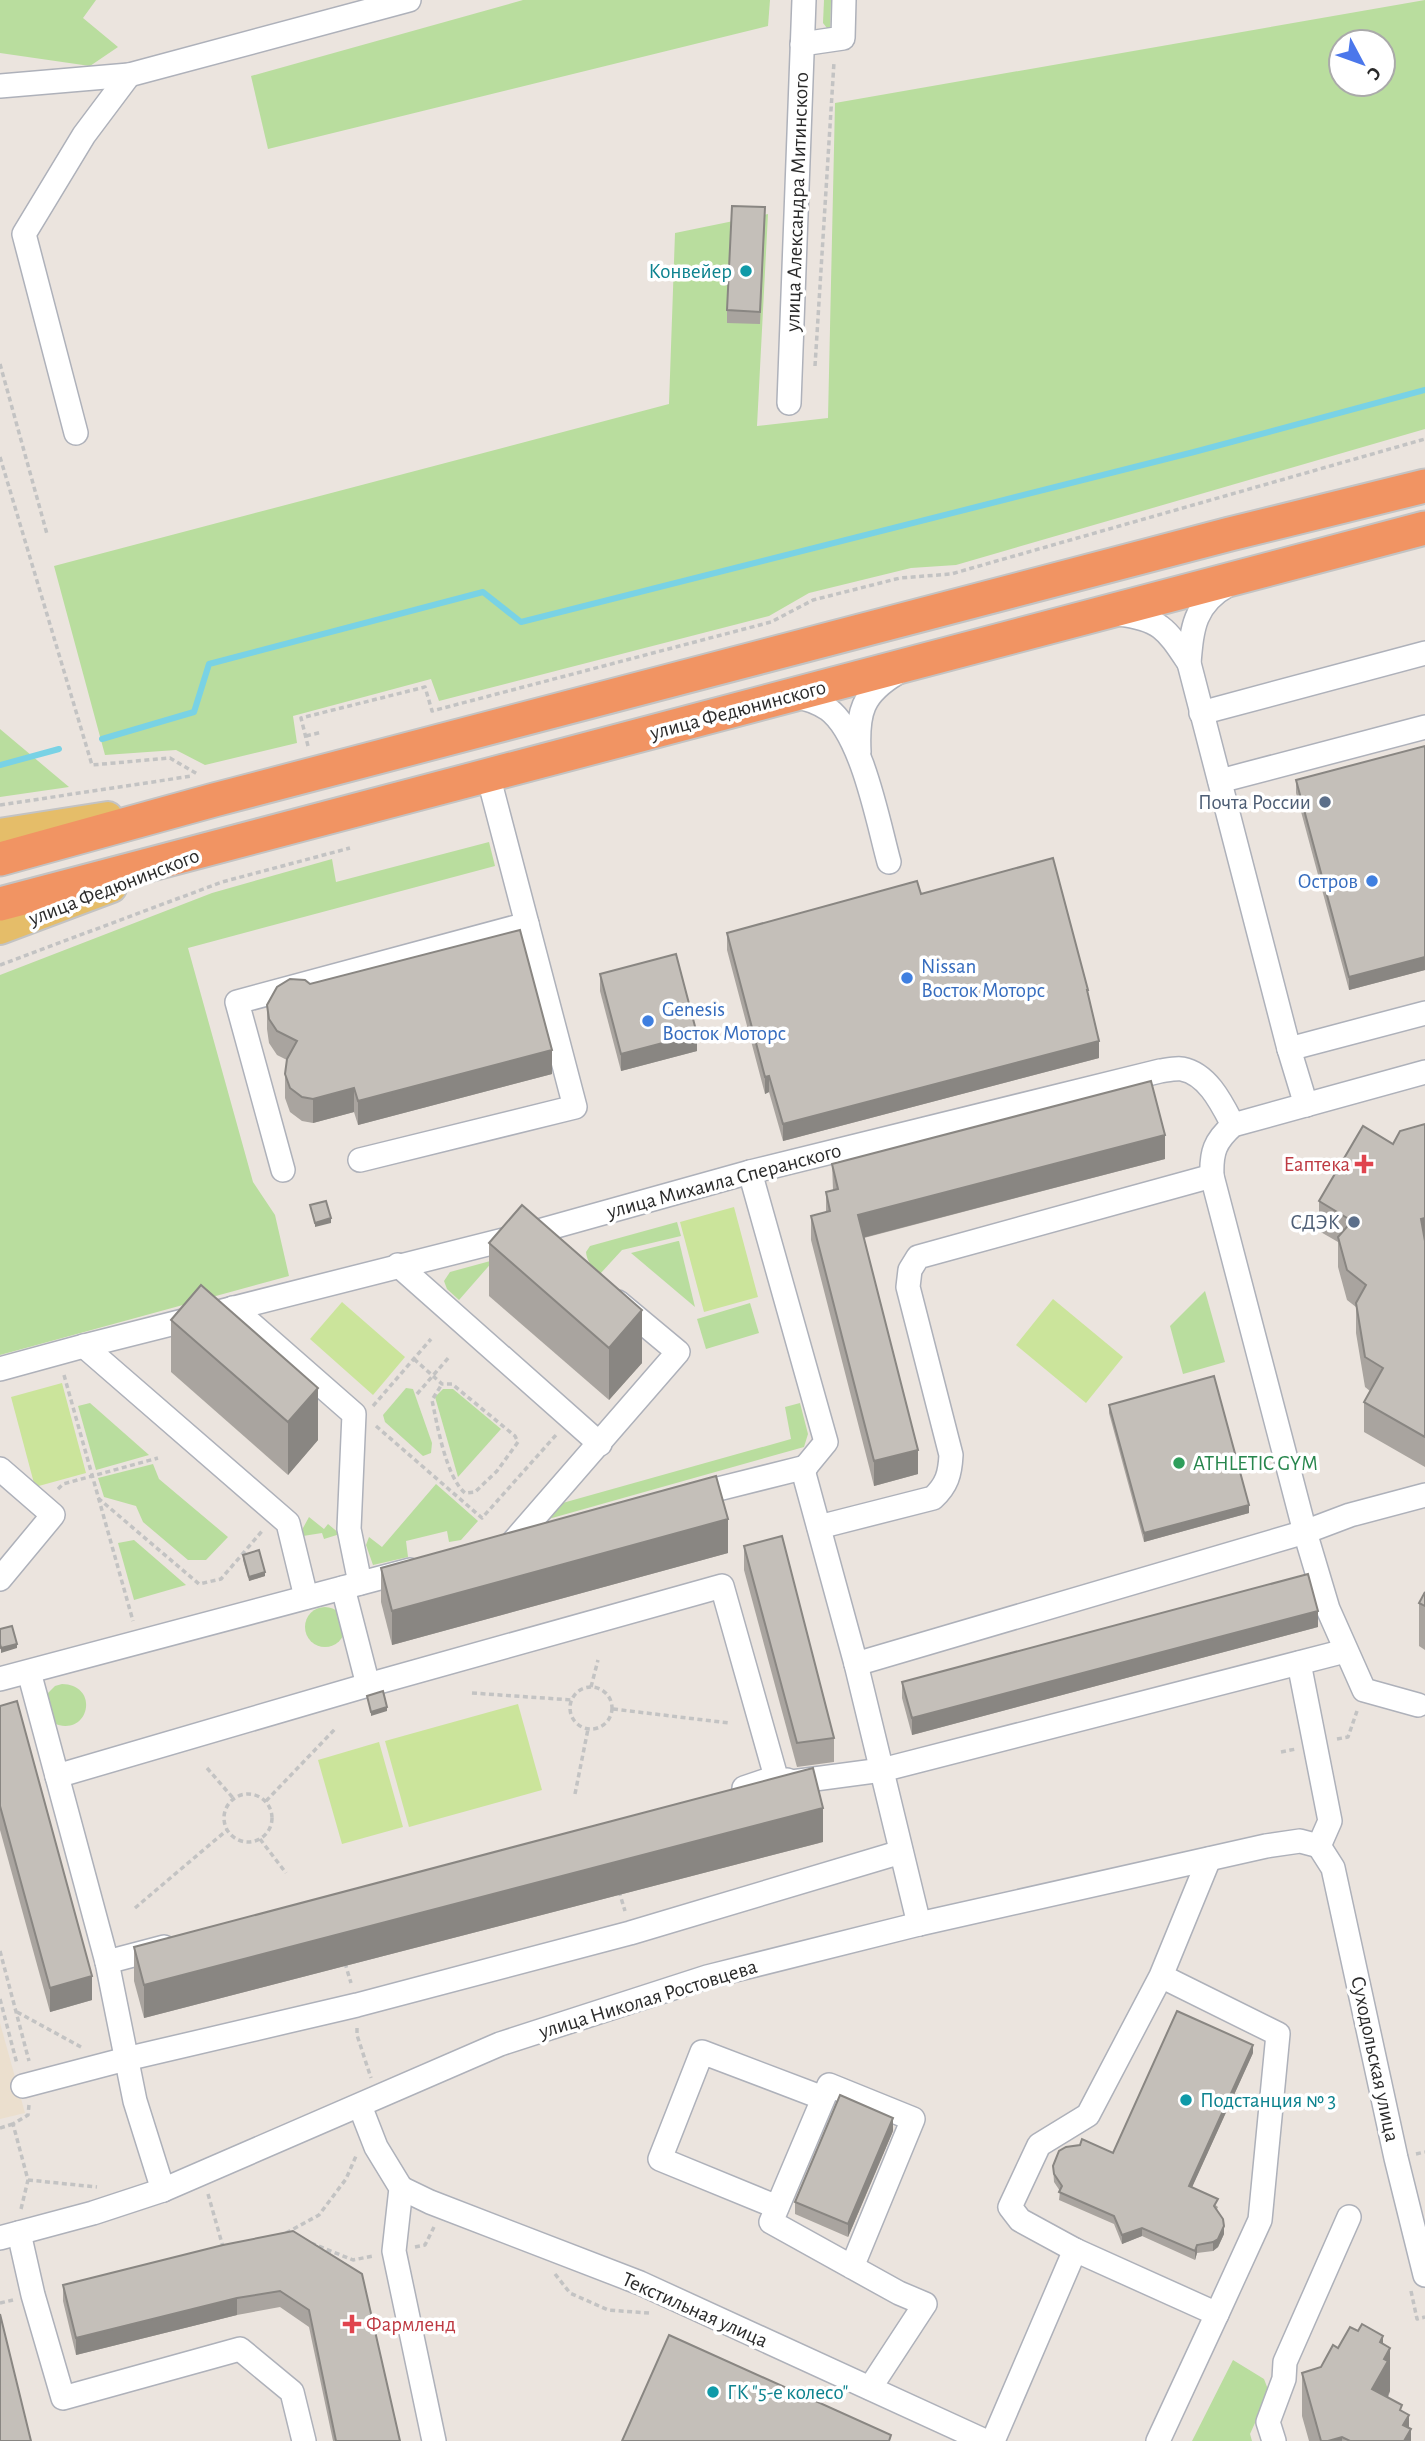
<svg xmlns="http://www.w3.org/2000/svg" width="1425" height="2441" font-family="'Alegreya Sans',sans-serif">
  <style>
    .education { fill: #ebdfce }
    .green { fill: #b9dd9e; fill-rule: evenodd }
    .pitch { fill: #cbe49b }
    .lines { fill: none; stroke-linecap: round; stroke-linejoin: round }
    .stream { stroke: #79d2e5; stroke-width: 6 }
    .minor-casing { stroke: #aeb1ba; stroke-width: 26 }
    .major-casing { stroke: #c3c3c3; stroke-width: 32 }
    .highway-casing { stroke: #c3c3c3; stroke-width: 37 }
    .path { stroke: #c3c3c3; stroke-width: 3.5; stroke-dasharray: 5 3.5; stroke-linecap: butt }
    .minor { stroke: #fff; stroke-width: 23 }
    .major { stroke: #e5bd69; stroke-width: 28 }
    .highway { stroke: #f19463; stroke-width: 33 }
    .wall { fill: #a9a49f }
    .shaded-wall { fill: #898682 }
    .building { fill: #c4bfb9; stroke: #898682; stroke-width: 2 }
    .culture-dot { fill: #0f9aa8; stroke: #fff; stroke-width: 2.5 }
    .service-dot { fill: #5c6f8a; stroke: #fff; stroke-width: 2.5 }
    .shop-dot { fill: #3f7fe0; stroke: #fff; stroke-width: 2.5 }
    .health-dot { fill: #e0444e; stroke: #fff; stroke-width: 2.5 }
    .leisure-dot { fill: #2e9e5b; stroke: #fff; stroke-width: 2.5 }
    .labels { text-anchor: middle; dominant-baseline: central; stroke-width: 7; stroke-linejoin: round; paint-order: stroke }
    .street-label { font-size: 21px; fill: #2a2a2a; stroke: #fff }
    .culture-label { font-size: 21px; fill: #0d838f; stroke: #fff; text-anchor: start }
    .service-label { font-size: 21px; fill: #4e5e75; stroke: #fff; text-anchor: end }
    .shop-label { font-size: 21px; fill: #366cbe; stroke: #fff; text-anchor: start }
    .health-label { font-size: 21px; fill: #be3a42; stroke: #fff; text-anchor: end }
    .leisure-label { font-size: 21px; fill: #27864d; stroke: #fff; text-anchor: start }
  </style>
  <rect width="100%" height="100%" fill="#ebe4de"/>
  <polygon class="education" points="0,2023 25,2113 0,2119"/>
  <g class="green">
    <polygon points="0,0 96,0 83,18 118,47 90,66 0,53"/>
    <polygon points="523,0 770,0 768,26 268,149 251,76"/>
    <polygon points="824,0 831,0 830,32 823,23"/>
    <path d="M1425,0V429L956,565L911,568L809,593L769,616L439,701L431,679L293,716L297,743L205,765L176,750L105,755L54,566L669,404L675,233L768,214L757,426L828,418L835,103ZM1341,42H1383V84H1341Z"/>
    <polygon points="0,729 69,787 0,797"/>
    <polygon points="489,842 495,866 188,948 253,1182 275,1215 289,1276 0,1355 0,975 212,893 332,859 336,882"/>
    <path d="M677,1222L681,1236L622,1250L600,1274C592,1267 587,1262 586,1252L590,1246Z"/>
    <polygon points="678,1241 679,1241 695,1307 631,1253"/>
    <polygon points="494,1260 459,1300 447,1289 444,1281 450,1272"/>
    <polygon points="1205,1291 1225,1362 1183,1374 1170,1326"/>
    <polygon points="750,1303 759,1333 706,1349 697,1319"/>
    <polygon points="406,1388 413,1389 432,1443 431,1453 423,1456 385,1422 383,1415"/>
    <polygon points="443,1389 453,1389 501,1429 458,1477 435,1397"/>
    <polygon points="90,1403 149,1455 96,1470 78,1406"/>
    <polygon points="800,1403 808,1434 804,1447 545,1520 559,1504 791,1439 785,1407"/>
    <polygon points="153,1464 159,1479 228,1537 206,1560 188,1560 143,1522 136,1506 104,1497 98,1478"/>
    <polygon points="436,1484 478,1521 461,1540 449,1542 447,1531 406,1541 408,1557 373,1565 366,1545 369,1537 382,1547"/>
    <polygon points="309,1517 324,1529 328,1524 340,1534 324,1539 322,1533 303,1536 303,1528"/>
    <polygon points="134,1540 186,1585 134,1600 118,1543"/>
    <circle cx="325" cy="1627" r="20"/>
    <path d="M62,1684C102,1685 88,1741 51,1722L46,1695L55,1686Z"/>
    <polygon points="1233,2360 1264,2379 1269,2392 1250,2434 1252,2441 1192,2441"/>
  </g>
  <g class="pitch">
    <polygon points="734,1207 758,1297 704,1312 680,1222"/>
    <polygon points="1053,1299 1123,1357 1086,1403 1016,1345"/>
    <polygon points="342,1302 405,1357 373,1395 310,1339"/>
    <polygon points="62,1383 86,1473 35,1487 11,1397"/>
    <polygon points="518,1704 542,1790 409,1827 385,1741"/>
    <polygon points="379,1742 403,1827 342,1844 318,1760"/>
  </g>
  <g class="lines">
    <g class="stream">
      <polyline points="102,739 194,712 209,664 483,592 521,622 1194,452 1425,390"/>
      <polyline points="0,765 59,749"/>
    </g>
    <g class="minor-casing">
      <g id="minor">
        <polyline points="802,44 843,38 844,0"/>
        <polyline points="0,86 129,75 409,0"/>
        <polyline points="789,403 804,0"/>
        <polyline points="76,433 24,234 84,135 129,75"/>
        <path d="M1228,585C1194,604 1192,628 1189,663L1289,1049L1306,1105"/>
        <path d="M1119,614C1161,619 1167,630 1189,663"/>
        <path d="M793,696C805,698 817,702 828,709C862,734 878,822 889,862"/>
        <polyline points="1201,713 1425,653"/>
        <path d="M859,752C857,712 862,694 897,673"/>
        <polyline points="1220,781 1425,727"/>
        <polyline points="1289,1049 1425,1013"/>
        <polyline points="360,1160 575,1107 488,775"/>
        <polyline points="283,1170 237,1002 527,924"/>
        <polyline points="750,1172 826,1442 803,1470 856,1664 919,1924"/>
        <polyline points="398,1265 600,1444"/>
        <polyline points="233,1308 354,1414 349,1529 360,1583"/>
        <polyline points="84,1346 288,1523 306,1597"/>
        <path d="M0,1369L84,1346L535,1232L750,1172L1160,1071C1167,1070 1176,1068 1182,1069C1208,1074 1222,1104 1233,1125"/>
        <polyline points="0,1469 53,1515 0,1579"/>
        <polyline points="690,1496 806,1467"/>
        <path d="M819,1527L933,1498C947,1485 950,1474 951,1455L908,1287L910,1270L918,1257L1212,1176"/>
        <polyline points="513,1542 678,1352 618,1302"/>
        <polyline points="343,1588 368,1685"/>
        <polyline points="1299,1663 1330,1821 1319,1846"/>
        <polyline points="856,1664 1305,1532 1350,1515 1425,1495"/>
        <polyline points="29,1672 107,1962 135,2101 163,2190"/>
        <polyline points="0,1679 410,1570"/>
        <path d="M1418,1705L1364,1690L1328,1609L1305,1532L1212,1176C1211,1152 1215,1141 1233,1125L1425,1072"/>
        <polyline points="57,1776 368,1685 722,1586 776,1777 744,1788"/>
        <polyline points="787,1780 792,1782 882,1770 1345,1651"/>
        <polyline points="1319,1846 1333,1868 1396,2158 1425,2275"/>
        <polyline points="107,1962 164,1947"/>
        <polyline points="1161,1976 1278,2034 1260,2220 1217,2314 1075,2250 1020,2220 1010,2207 1039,2145 1088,2115 1161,1976 1209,1859"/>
        <polyline points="23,2086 126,2059 357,2005 630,1933 901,1852"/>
        <polyline points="360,2106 376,2147 401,2188 394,2251 434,2441"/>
        <polyline points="401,2188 430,2202 640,2283 985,2441"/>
        <polyline points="777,2207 660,2159 702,2052 823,2098"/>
        <polyline points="19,2233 33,2295 63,2398 240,2349 292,2392 304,2441"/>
        <polyline points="0,2238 93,2213 163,2190 500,2044 707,1977 919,1924 1266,1846 1300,1841 1319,1846"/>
        <polyline points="852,2267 913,2119 829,2085 771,2222 899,2293 925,2304 870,2388"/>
        <polyline points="993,2441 1075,2250"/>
        <polyline points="1158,2441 1217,2314"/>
        <polyline points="1274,2441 1268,2422 1284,2379 1285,2362 1349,2217"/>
      </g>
    </g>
    <g class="major-casing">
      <g id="major">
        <polyline points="0,833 108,816"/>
        <polyline points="0,930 112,888"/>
      </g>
    </g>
    <g class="highway-casing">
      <g id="highway">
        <polyline points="0,859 214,800 1230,534 1425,486"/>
        <polyline points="0,904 1425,528"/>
      </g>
    </g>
    <g class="path">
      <polyline points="0,364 47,534"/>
      <polyline points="815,366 834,62"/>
      <polyline points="0,457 92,765 170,758 199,775"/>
      <polyline points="306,736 322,732"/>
      <polyline points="308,746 301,718 425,687 432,711 771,622 813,600 900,578 951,574 1425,439"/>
      <polyline points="0,805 192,776"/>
      <polyline points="0,965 222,882 350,848"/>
      <path d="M414,1359L442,1384H452L515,1436L518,1442L497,1471L475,1492L465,1493C446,1477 437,1424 432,1400L442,1384"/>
      <polyline points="64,1375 133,1621"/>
      <polyline points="417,1394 450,1356"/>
      <polyline points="373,1406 431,1339"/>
      <polyline points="376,1426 482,1518 556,1435"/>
      <polyline points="58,1489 63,1484 158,1458"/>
      <polyline points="98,1498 199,1584 221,1579 263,1530"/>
      <circle cx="591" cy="1708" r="21"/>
      <polyline points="591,1687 598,1660"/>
      <polyline points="472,1693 572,1700"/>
      <polyline points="613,1709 729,1723"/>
      <polyline points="1337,1739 1348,1737 1357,1711"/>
      <polyline points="1281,1752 1296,1749"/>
      <polyline points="207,1768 233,1798"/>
      <circle cx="248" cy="1818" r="24"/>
      <polyline points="575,1794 588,1729"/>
      <polyline points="266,1801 336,1728"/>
      <polyline points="260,1839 286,1873"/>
      <polyline points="619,1891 625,1911"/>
      <polyline points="135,1908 227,1830"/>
      <polyline points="0,1951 29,2061"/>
      <polyline points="345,1963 351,1983"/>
      <polyline points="0,1999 17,2064"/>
      <polyline points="17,2012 81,2047"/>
      <polyline points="357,2028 357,2035 371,2078"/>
      <polyline points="0,2128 13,2124"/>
      <polyline points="1416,2154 1425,2152"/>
      <polyline points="28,2180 97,2187"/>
      <polyline points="208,2194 223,2247"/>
      <polyline points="21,2209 28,2180 13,2124 28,2115 29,2105"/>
      <polyline points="286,2233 319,2215 346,2179 356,2156"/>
      <polyline points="311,2243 353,2260 373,2256"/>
      <polyline points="415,2247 425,2245 434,2227"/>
      <polyline points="555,2274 570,2293 608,2310 649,2313"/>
      <polyline points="1411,2291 1417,2319 1425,2317"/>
      <polyline points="0,2303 13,2300"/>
    </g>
    <use href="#minor" class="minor"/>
    <use href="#major" class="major"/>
    <use href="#highway" class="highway"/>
  </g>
  <g class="wall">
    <polygon points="765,219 760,324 727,323 727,310"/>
    <polygon points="1425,746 1425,970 1349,990 1296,793 1296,780"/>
    <polygon points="921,894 1088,997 1099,1058 783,1141 769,1092 765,1094 727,950 727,933"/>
    <polygon points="600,974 697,1051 621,1071 600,991"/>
    <polygon points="310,984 552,1074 358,1125 354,1112 313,1123 302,1121 290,1112 285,1098 285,1074 287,1060 277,1055 269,1043 267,1029 267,1005"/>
    <polygon points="1425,1124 1425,1467 1364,1432 1364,1402 1370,1391 1365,1387 1356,1333 1356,1307 1347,1300 1338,1267 1338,1242 1319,1231 1319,1201 1393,1144"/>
    <polygon points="1165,1159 864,1238 918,1474 874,1486 811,1240 811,1216 826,1212 826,1192 833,1190 832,1164"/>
    <polygon points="489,1243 642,1363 609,1400 489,1296"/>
    <polygon points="171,1320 318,1440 288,1475 171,1372"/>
    <polygon points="1109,1405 1249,1513 1144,1542 1109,1413"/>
    <polygon points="744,1546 834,1738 834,1762 797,1767 744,1570"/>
    <polygon points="728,1553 392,1645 381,1602 381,1568"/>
    <polygon points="243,1555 265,1576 249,1581 243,1560"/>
    <polygon points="1425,1592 1425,1650 1419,1646 1419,1603"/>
    <polygon points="1318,1627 912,1735 902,1698 902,1682"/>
    <polygon points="0,1706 92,2000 50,2012 0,1830"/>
    <polygon points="823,1842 144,2018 134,1981 134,1947"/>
    <polygon points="1253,2053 1192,2187 1218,2207 1217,2209 1224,2234 1218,2247 1213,2251 1197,2253 1195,2260 1142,2236 1122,2244 1114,2224 1059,2200 1060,2191 1054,2182 1053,2166 1113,2153"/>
    <polygon points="893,2131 848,2237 795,2214 795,2202"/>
    <polygon points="293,2231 400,2441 333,2441 309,2327 280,2307 237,2315 76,2355 63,2301 63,2285"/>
    <polygon points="1383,2344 1390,2391 1388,2398 1402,2411 1409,2428 1411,2441 1309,2441 1302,2416 1302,2373 1321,2367 1338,2348"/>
  </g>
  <g class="shaded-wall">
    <polygon points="1425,957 1425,970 1349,990 1349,977"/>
    <polygon points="697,1034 697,1051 621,1071 621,1054"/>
    <polygon points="1099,1041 1099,1058 783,1141 783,1124"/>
    <polygon points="552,1050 552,1074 358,1125 358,1101"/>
    <polygon points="769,1076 769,1092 765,1094 765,1077"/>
    <polygon points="354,1088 354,1112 313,1123 313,1099"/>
    <polygon points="1165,1135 1165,1159 858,1239 858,1215"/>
    <polygon points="331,1218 331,1223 315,1227 315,1223"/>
    <polygon points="1425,1218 1425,1248 1421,1219"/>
    <polygon points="642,1310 642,1363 609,1400 609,1348"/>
    <polygon points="318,1388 318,1440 288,1475 288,1422"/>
    <polygon points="918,1450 918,1474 874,1486 874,1461"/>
    <polygon points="1249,1505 1249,1513 1144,1542 1144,1533"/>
    <polygon points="728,1519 728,1553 392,1645 392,1611"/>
    <polygon points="265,1572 265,1576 249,1581 249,1577"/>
    <polygon points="1318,1611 1318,1627 912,1735 912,1718"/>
    <polygon points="17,1644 17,1648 1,1653 1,1648"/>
    <polygon points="387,1707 387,1711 371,1716 371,1712"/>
    <polygon points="823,1808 823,1842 144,2018 144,1985"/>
    <polygon points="92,1976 92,2000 50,2012 50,1988"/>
    <polygon points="1253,2045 1253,2053 1189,2194 1189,2186"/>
    <polygon points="893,2118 893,2131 848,2237 848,2224"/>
    <polygon points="1224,2226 1224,2234 1218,2247 1213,2251 1213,2242"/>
    <polygon points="1142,2228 1142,2236 1122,2244 1122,2235"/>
    <polygon points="1197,2245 1197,2253 1195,2260 1195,2251"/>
    <polygon points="237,2298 237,2315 76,2355 76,2338"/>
    <polygon points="1383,2336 1383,2370 1384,2359 1390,2348 1390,2391 1388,2395 1388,2404 1372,2389 1380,2342"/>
    <polygon points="1409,2415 1409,2432 1411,2429 1411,2441 1403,2441 1403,2425"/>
    <polygon points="1342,2437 1342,2441 1328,2441"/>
  </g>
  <g class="building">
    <polygon points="732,206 765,207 760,312 727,310"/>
    <polygon points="1425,746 1425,957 1349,977 1296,780"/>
    <polygon points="1053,858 1088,990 1087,990 1099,1041 783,1124 769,1076 765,1077 727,933 917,881 921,894"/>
    <polygon points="520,930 552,1050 358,1101 354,1088 313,1099 302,1097 290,1088 285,1074 287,1059 297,1041 277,1031 269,1019 267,1005 277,987 290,979 305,980 310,984"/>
    <polygon points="676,954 697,1034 621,1054 600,974"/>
    <polygon points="1151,1081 1165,1135 858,1215 918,1450 874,1461 811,1216 830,1211 826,1192 838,1189 832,1164"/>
    <polygon points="1425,1124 1425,1218 1421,1219 1425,1241 1425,1437 1364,1402 1383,1368 1365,1357 1356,1303 1366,1285 1347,1270 1338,1237 1352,1221 1319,1201 1363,1126 1393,1144 1400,1131"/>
    <polygon points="326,1201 331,1218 315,1223 310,1205"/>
    <polygon points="522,1205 642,1310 609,1348 489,1243"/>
    <polygon points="201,1285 318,1388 288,1422 171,1320"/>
    <polygon points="1214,1376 1249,1505 1144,1533 1109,1405"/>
    <polygon points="716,1476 728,1519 392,1611 381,1568"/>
    <polygon points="782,1536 834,1738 797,1743 744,1546"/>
    <polygon points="259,1550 265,1572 249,1577 243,1555"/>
    <polygon points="1308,1574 1318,1611 912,1718 902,1682"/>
    <polygon points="1425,1592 1425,1606 1419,1603"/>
    <polygon points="12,1626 17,1644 1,1648 0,1644 0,1629"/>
    <polygon points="383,1691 387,1707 371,1712 367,1696"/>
    <polygon points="17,1701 92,1976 50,1988 0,1806 0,1706"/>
    <polygon points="813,1768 823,1808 144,1985 134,1947"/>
    <polygon points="1177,2011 1253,2045 1189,2186 1218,2199 1214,2206 1223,2219 1224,2226 1218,2239 1213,2242 1197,2245 1195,2251 1142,2228 1122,2235 1114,2216 1059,2192 1062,2186 1054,2174 1053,2166 1059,2151 1066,2147 1080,2145 1082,2139 1113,2153"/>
    <polygon points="840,2095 893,2118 848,2224 795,2202"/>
    <polygon points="293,2231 362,2274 400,2441 336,2441 309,2310 280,2291 237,2298 76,2338 63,2285 223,2245"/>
    <polygon points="0,2314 31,2441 0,2441"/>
    <polygon points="1362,2324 1383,2336 1380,2342 1390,2348 1384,2359 1388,2361 1372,2389 1402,2405 1400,2410 1409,2415 1403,2425 1411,2429 1404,2441 1350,2441 1342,2437 1328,2441 1321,2441 1302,2373 1321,2367 1333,2345 1338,2348 1350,2327 1358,2331"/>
    <polygon points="669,2335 891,2435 889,2441 622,2441"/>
  </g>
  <g class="culture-dot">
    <circle cx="746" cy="271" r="7"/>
    <circle cx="1186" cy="2100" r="7"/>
    <circle cx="713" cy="2392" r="7"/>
  </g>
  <g class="service-dot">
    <circle cx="1325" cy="802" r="7"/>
    <circle cx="1354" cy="1222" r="7"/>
  </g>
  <g class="shop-dot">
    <circle cx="1372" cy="881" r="7"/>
    <circle cx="907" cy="978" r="7"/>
    <circle cx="648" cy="1021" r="7"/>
  </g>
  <g class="health-dot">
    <path d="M1360.5 1153.5h7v7h7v7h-7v7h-7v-7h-7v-7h7z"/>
    <path d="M348.5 2313.5h7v7h7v7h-7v7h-7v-7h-7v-7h7z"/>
  </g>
  <circle class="leisure-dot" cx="1179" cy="1463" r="7"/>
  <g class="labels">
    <g class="street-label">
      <text transform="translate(797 202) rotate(-88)">улица Александра Митинского</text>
      <text transform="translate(738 710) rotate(-15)">улица Федюнинского</text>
      <text transform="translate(114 887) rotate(-21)">улица Федюнинского</text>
      <text transform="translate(724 1181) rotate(-15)">улица Михаила Сперанского</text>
      <text transform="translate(648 1999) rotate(-17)">улица Николая Ростовцева</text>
      <text transform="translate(1375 2059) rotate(78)">Суходольская улица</text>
      <text transform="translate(695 2310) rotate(24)">Текстильная улица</text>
    </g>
    <g class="culture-label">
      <text x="732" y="271" text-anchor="end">Конвейер</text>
      <text x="1200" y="2100">Подстанция № 3</text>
      <text x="727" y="2392">ГК "5-е колесо"</text>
    </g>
    <g class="service-label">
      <text x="1311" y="802">Почта России</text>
      <text x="1340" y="1222">СДЭК</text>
    </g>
    <g class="shop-label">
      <text x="1358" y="881" text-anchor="end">Остров</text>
      <text x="921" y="966">Nissan<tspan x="921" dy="24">Восток Моторс</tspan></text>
      <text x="662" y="1009">Genesis<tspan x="662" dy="24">Восток Моторс</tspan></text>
    </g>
    <g class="health-label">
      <text x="1350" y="1164">Еаптека</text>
      <text x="366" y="2324" text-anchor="start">Фармленд</text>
    </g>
    <g class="leisure-label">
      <text x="1193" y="1463">ATHLETIC GYM</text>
    </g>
  </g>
  <g transform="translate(1362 63) rotate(131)"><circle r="33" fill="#ffffff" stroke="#aaaaaa" stroke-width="2"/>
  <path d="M0-5L12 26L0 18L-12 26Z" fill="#4b77eb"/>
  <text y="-10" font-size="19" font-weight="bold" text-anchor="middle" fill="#2a2a2a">С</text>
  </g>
</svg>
